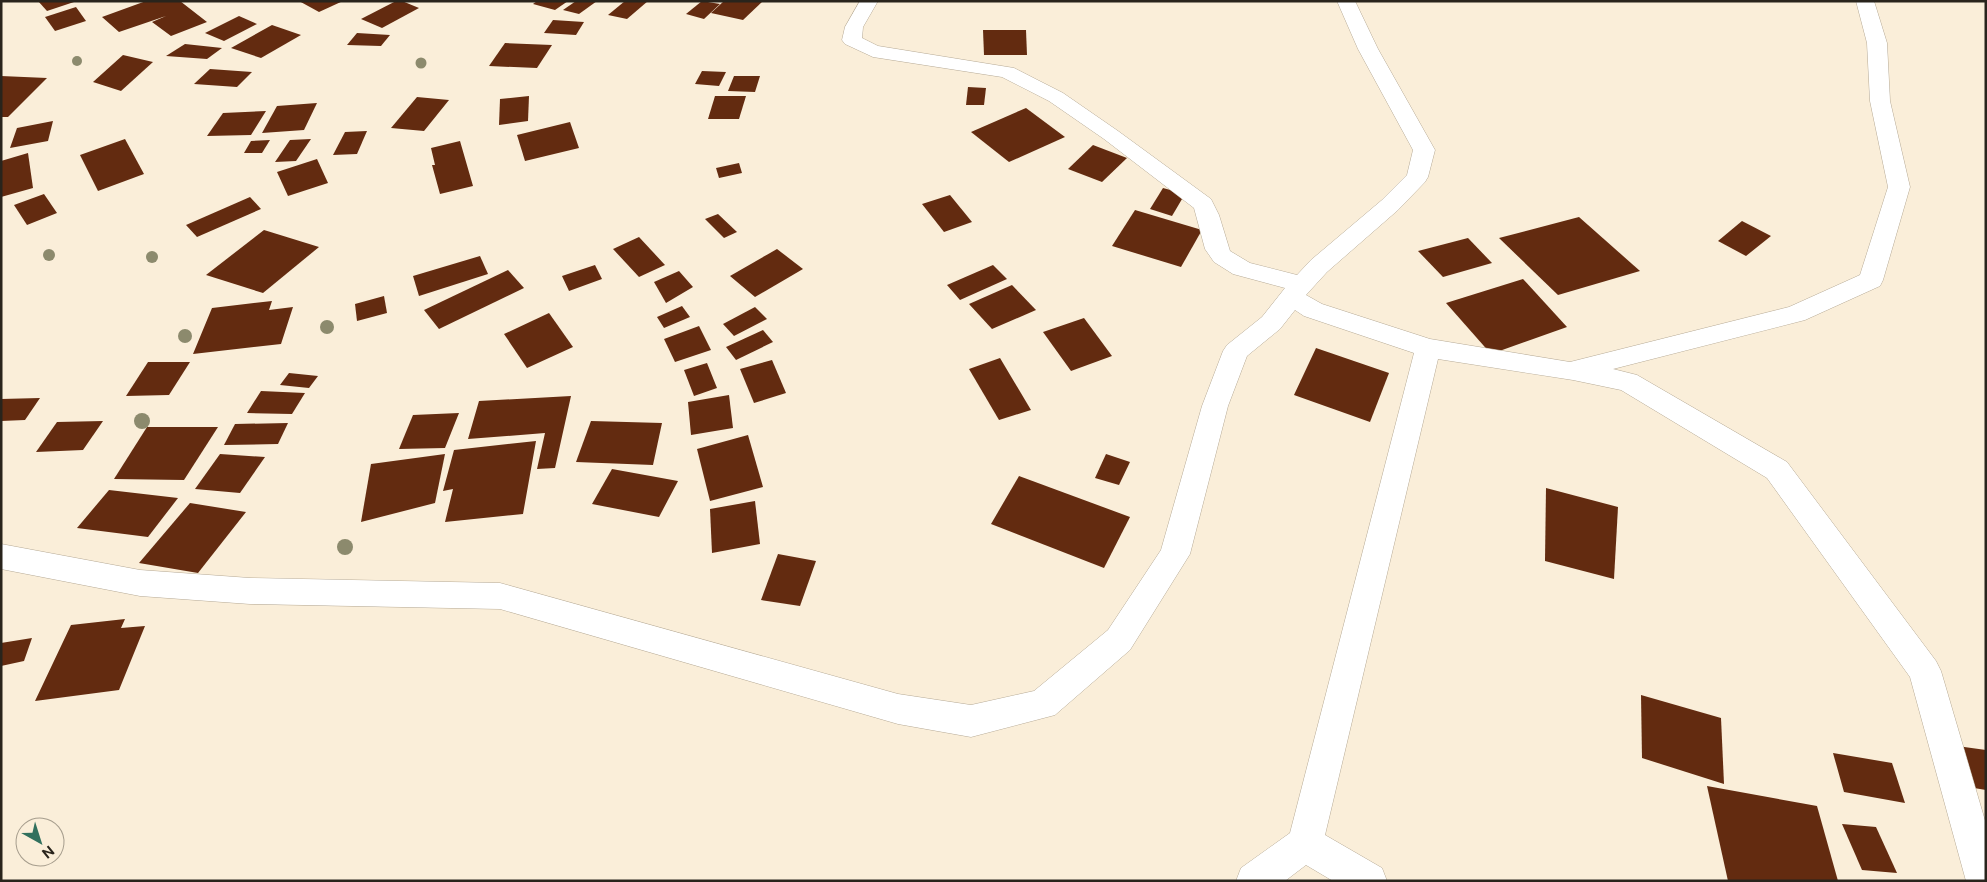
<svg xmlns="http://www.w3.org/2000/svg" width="1987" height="882" font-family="'Public Sans',sans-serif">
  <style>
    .building { fill: #632b10 }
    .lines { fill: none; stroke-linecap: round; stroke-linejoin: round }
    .minor-casing { stroke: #b6aa96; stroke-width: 1 }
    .minor { fill: #fff; fill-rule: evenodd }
    .tree { fill: #8c8a6d }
  </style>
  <rect width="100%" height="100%" fill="#faeed9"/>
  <g class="building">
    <polygon points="38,1 74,1 74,2 47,11"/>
    <polygon points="146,1 180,1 207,22 171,36 152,22 166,16 119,32 102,17"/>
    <polygon points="299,1 343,1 319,12"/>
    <polygon points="396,1 402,1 419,8 382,28 361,19"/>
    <polygon points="537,1 568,1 555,10 533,4"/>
    <polygon points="576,1 597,1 579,14 563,10"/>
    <polygon points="625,1 648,1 627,19 608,15"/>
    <polygon points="702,1 720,4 704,19 686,14"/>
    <polygon points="724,1 763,1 743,20 711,13"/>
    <polygon points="76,7 86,21 55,31 45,17"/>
    <polygon points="239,16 257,24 224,41 205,33"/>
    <polygon points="553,20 584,22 576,35 544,33"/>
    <polygon points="272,25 301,35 261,58 231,48"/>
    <polygon points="983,30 1026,30 1027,55 984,55"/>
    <polygon points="357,33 390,35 381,46 347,45"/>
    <polygon points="505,43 552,45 537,68 489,66"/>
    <polygon points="185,44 222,48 207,59 166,56"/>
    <polygon points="123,55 153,62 121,91 93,82"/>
    <polygon points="210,69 252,72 237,87 194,84"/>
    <polygon points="702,71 726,72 719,86 695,84"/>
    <polygon points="1,76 47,78 8,117 1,117"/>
    <polygon points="734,76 760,76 755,92 728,91"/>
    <polygon points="968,87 986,88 984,105 966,105"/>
    <polygon points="529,96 528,121 499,125 500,99"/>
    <polygon points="715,96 746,96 739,119 708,119"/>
    <polygon points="417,97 449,100 424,131 391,128"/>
    <polygon points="317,103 304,130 262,133 277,106"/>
    <polygon points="1026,108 1065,137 1009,162 971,132"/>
    <polygon points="266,111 251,135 207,136 223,113"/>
    <polygon points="53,121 48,141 10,148 17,128"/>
    <polygon points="570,122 579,148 525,161 517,135"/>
    <polygon points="367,131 357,154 333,155 345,132"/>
    <polygon points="125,139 144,174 98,191 80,155"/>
    <polygon points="311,139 296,161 275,162 290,140"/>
    <polygon points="270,140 262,153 244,153 251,141"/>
    <polygon points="460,141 473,186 440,194 432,165 435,165 431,148"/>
    <polygon points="1093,145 1127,158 1102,182 1068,169"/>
    <polygon points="28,153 33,188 1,197 1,161"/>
    <polygon points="317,159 328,183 288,196 277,172"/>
    <polygon points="739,163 742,173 719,178 716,168"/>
    <polygon points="1163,188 1185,194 1172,216 1150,209"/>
    <polygon points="44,194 57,213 27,225 14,205"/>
    <polygon points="950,195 972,222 944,232 922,204"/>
    <polygon points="250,197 261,209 197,237 186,225"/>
    <polygon points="1135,210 1202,230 1181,267 1112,246"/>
    <polygon points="718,214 737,232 724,238 705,219"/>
    <polygon points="1579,217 1640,271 1558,295 1499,238"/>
    <polygon points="1742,221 1771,236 1746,256 1718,241"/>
    <polygon points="264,230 319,247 263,293 206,275"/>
    <polygon points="639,237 665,265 639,277 613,249"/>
    <polygon points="1468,238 1492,263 1443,277 1418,251"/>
    <polygon points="777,249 803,269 755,297 730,276"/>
    <polygon points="480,256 488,274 419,296 413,276"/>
    <polygon points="595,265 602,279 569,291 562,276"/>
    <polygon points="993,265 1007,279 960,300 947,285"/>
    <polygon points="508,270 524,288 439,329 424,310"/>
    <polygon points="679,271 693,287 666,303 654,282"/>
    <polygon points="1523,279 1567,327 1491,354 1446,303"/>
    <polygon points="1012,285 1036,310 992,329 969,304"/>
    <polygon points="384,296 387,313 357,321 355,304"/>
    <polygon points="272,301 269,310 293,307 281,344 193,354 212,308"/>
    <polygon points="682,306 690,317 664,328 657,317"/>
    <polygon points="755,307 767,319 734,336 723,324"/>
    <polygon points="549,313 573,347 527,368 504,334"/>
    <polygon points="1084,318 1112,356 1071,371 1043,332"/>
    <polygon points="699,326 711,350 675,362 664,339"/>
    <polygon points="763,330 773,342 736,360 726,347"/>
    <polygon points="1316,348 1389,373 1370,422 1294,395"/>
    <polygon points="1000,358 1031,410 999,420 969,369"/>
    <polygon points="772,360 786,393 754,403 740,369"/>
    <polygon points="148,362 190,362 169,395 126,396"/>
    <polygon points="707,363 717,388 694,396 684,370"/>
    <polygon points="289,373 318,376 309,388 280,385"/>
    <polygon points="261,391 305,393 292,414 247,413"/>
    <polygon points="729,395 733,428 691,435 688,402"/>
    <polygon points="571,396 555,468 537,469 545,433 468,439 479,401"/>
    <polygon points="40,398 25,420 1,421 1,399"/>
    <polygon points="459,413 445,448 399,449 413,415"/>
    <polygon points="103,421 83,450 36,452 57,422"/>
    <polygon points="591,421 662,423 653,465 576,462"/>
    <polygon points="288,423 278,444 224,445 235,424"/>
    <polygon points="147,427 218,427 184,480 114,479"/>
    <polygon points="748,435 763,487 710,501 697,449"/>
    <polygon points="536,441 523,514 445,522 453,489 443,491 454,450"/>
    <polygon points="220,454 265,457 240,493 195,489"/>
    <polygon points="445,454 435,503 361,522 371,464"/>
    <polygon points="1106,454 1130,462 1119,485 1095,478"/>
    <polygon points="612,469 678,481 659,517 592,504"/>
    <polygon points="1019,476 1130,517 1104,568 991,524"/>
    <polygon points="1546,488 1618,507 1614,579 1545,561"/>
    <polygon points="109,490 178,498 148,537 77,528"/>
    <polygon points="755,501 760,544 712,553 710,509"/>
    <polygon points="190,503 246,512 198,573 139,563"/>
    <polygon points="778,554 816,561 800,606 761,600"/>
    <polygon points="125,619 121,628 145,626 119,690 35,701 71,625"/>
    <polygon points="32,638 24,661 1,666 1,643"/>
    <polygon points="1641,695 1721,718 1724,784 1642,758"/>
    <polygon points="1957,746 1986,750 1986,790 1974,788"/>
    <polygon points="1833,753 1892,763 1905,803 1844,792"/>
    <polygon points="1707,786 1817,806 1838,881 1728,881"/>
    <polygon points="1842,824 1876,827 1897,873 1862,870"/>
  </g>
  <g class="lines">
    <g class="minor-casing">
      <polygon id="minor" points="860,1 878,1 863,27 862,38 878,46 1014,68 1063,93 1118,131 1211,199 1219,215 1230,251 1250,263 1297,275 1311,260 1382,200 1407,175 1413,150 1358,49 1337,1 1355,1 1378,49 1435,150 1428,177 1425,182 1398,210 1327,272 1306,295 1322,304 1430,339 1570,362 1789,307 1860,275 1888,187 1870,101 1867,43 1856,1 1874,1 1887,43 1890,101 1910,187 1883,280 1880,286 1805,320 1613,369 1637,375 1787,462 1936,661 1941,671 1986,824 1986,881 1966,881 1910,677 1767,478 1621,390 1573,380 1438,359 1325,835 1382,868 1387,881 1333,881 1306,865 1285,881 1236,881 1241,868 1290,833 1414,353 1304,316 1295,310 1280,329 1247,356 1228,406 1190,554 1130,650 1055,715 971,737 898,724 500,609 250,604 140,596 1,569 1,544 140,570 250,578 500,583 898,694 971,705 1034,691 1108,630 1161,550 1202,406 1223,351 1227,345 1262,317 1285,288 1233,274 1214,262 1205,249 1194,208 1104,139 1049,101 1002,77 873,57 845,44 842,40 845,27"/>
    </g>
    <use href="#minor" class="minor"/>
  </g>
  <g class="tree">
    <circle cx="77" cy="61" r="5"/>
    <circle cx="421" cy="63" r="5.5"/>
    <circle cx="49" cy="255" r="6"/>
    <circle cx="152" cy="257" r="6"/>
    <circle cx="327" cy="327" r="7"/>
    <circle cx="185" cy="336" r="7"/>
    <circle cx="142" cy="421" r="8"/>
    <circle cx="345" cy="547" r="8"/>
  </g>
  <rect width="1987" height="882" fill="none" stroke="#29241c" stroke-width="5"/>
  <g transform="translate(40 842) rotate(141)"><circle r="24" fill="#faeed9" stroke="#a69d8d"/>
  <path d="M0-4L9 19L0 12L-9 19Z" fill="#31705d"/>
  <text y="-8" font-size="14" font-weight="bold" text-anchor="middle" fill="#29241c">N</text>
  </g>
</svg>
